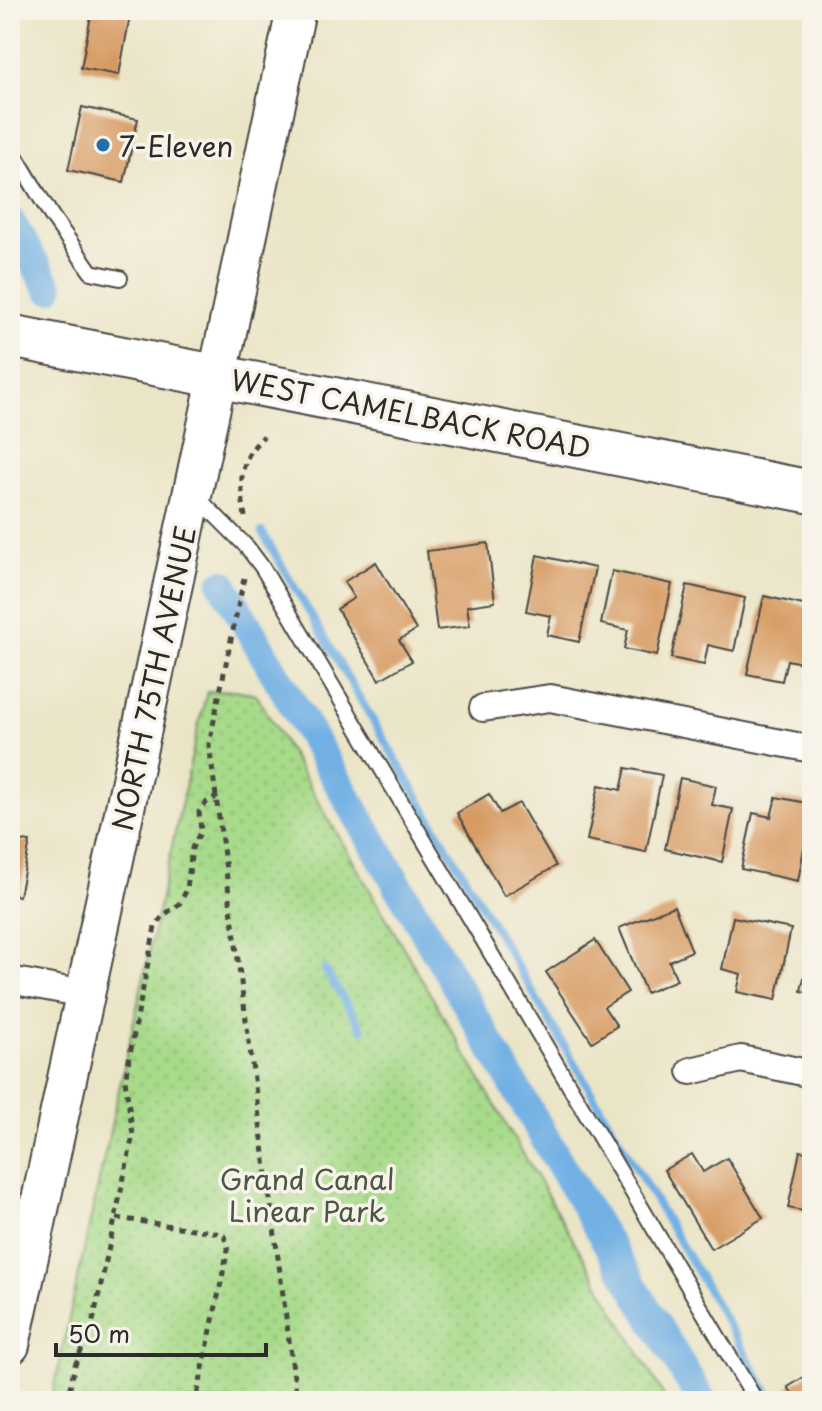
<svg xmlns="http://www.w3.org/2000/svg" width="822" height="1411" font-family="'Playpen Sans',sans-serif">
  <style>
    .park { fill: url(#park-dots); stroke: #69825a; stroke-width: 2 }
    .lines { fill: none; stroke-linecap: round; stroke-linejoin: round }
    .stream { stroke: #72b0e4; stroke-width: 8 }
    .canal { stroke: #72b0e4; stroke-width: 30 }
    .building { fill: #d5965b }
    .service-casing { stroke: #484742; stroke-width: 18 }
    .minor-casing { stroke: #484742; stroke-width: 30 }
    .secondary-casing { stroke: #484742; stroke-width: 42 }
    .primary-casing { stroke: #484742; stroke-width: 46 }
    .path { stroke: #484742; stroke-width: 5; stroke-dasharray: 6 6; stroke-linecap: butt }
    .service { stroke: #fff; stroke-width: 14 }
    .minor { stroke: #fff; stroke-width: 26 }
    .secondary { stroke: #fff; stroke-width: 38 }
    .primary { stroke: #fff; stroke-width: 42 }
    .poi-dot { fill: #1f6fb2; stroke: #f7f3e8; stroke-width: 3 }
    .labels { text-anchor: middle; dominant-baseline: central; stroke-width: 7; stroke-linejoin: round; paint-order: stroke }
    .poi-label { font-size: 28px; fill: #2b2b2b; stroke: #f7f3e8; text-anchor: start }
    .street-label { font-size: 28px; fill: #2b2b2b; stroke: #f7f3e8 }
    .park-label { font-size: 28px; fill: #4a5743; stroke: #f7f3e8 }
  </style>
  <defs>
    <pattern id="park-dots" width="8" height="8" patternUnits="userSpaceOnUse" patternTransform="scale(2)"><rect width="8" height="8" fill="#a7da8a"/><path d="M2 2h.1M6 6h.1" fill="none" stroke="#90bb77" stroke-width="1.8" stroke-linecap="round"/></pattern>
  </defs>
  <rect width="100%" height="100%" fill="#f7f3e8"/>
  <filter id="ink" filterUnits="userSpaceOnUse"><feTurbulence type="fractalNoise" baseFrequency=".0125" numOctaves="2"/><feDisplacementMap in="SourceGraphic" scale="16" xChannelSelector="R" yChannelSelector="G"/><feConvolveMatrix kernelMatrix="1 2 1 2 8 2 1 2 1" color-interpolation-filters="sRGB"/></filter>
  <filter id="wash" filterUnits="userSpaceOnUse"><feTurbulence type="fractalNoise" baseFrequency=".006" numOctaves="4" result="noise"/><feDisplacementMap in="SourceGraphic" scale="32" xChannelSelector="R" yChannelSelector="G"/><feGaussianBlur stdDeviation="1.8" result="paint"/><feColorMatrix in="noise" values="0 0 0 0 0 0 0 0 0 0 0 0 0 0 0 0 0 1.4 0 .05"/><feComposite in="paint" operator="in"/></filter>
  <g filter="url(#wash)">
    <rect width="100%" height="100%" fill="#ebe5c7"/>
    <polygon class="park" points="235,690 256,694 667,1401 51,1401 199,723 207,692"/>
    <g class="lines">
      <g class="stream">
        <polyline points="262,532 773,1401"/>
        <polyline points="325,970 362,1029"/>
      </g>
      <g class="canal">
        <polyline points="10,221 49,288"/>
        <polyline points="223,584 561,1166 702,1401"/>
      </g>
    </g>
    <g id="blocks">
      <g class="building">
        <polygon points="92,10 131,10 119,75 81,68"/>
        <polygon points="82,107 138,119 124,182 68,170"/>
        <polygon points="488,543 495,602 467,606 470,626 437,630 427,551"/>
        <polygon points="537,555 595,568 579,642 547,635 551,616 526,611"/>
        <polygon points="376,562 416,630 399,640 412,661 379,680 337,609 354,598 344,582"/>
        <polygon points="612,571 672,584 657,656 624,649 628,630 601,624"/>
        <polygon points="687,585 745,598 734,651 708,645 704,665 671,658"/>
        <polygon points="764,596 812,607 811,665 787,660 782,681 747,674"/>
        <polygon points="626,768 662,775 646,852 587,840 599,785 621,790"/>
        <polygon points="680,778 716,786 712,805 733,809 722,862 665,849"/>
        <polygon points="489,794 500,813 519,803 556,866 504,896 457,813"/>
        <polygon points="776,797 812,804 798,881 741,869 753,813 771,817"/>
        <polygon points="10,839 30,842 19,896 10,894"/>
        <polygon points="674,906 692,951 669,961 677,980 646,993 619,928"/>
        <polygon points="733,917 791,929 776,1000 737,992 741,974 722,969"/>
        <polygon points="595,940 628,992 604,1007 617,1026 592,1042 546,972"/>
        <polygon points="811,946 812,947 812,993 801,991"/>
        <polygon points="800,1151 812,1153 812,1213 788,1208"/>
        <polygon points="692,1154 703,1172 727,1158 763,1218 711,1249 664,1170"/>
        <polygon points="812,1372 812,1401 797,1401 788,1387"/>
      </g>
    </g>
  </g>
  <g filter="url(#ink)">
    <use href="#blocks" fill-opacity="0" stroke="#484742" stroke-width="2"/>
    <g class="lines">
      <g class="service-casing">
        <g id="service">
          <polyline points="10,147 51,215 91,272 120,278"/>
          <polyline points="196,496 247,547 262,567 756,1401"/>
        </g>
      </g>
      <g class="minor-casing">
        <g id="minor">
          <polyline points="483,708 550,698 812,749"/>
          <polyline points="10,980 84,994"/>
          <polyline points="691,1071 741,1059 812,1074"/>
        </g>
      </g>
      <g class="secondary-casing">
        <polyline id="secondary" points="10,1345 296,10"/>
      </g>
      <g class="primary-casing">
        <polyline id="primary" points="10,336 812,492"/>
      </g>
      <g class="path">
        <path d="M245,517C240,483 237,461 264,436"/>
        <polyline points="244,578 209,744 296,1392"/>
        <polyline points="117,1218 213,1232 224,1236 228,1249 196,1401"/>
        <polyline points="67,1401 75,1365 92,1326 133,1135 125,1080 155,927 163,916 180,903 187,889 192,848 201,831 199,812 207,802 218,796"/>
        <path d="M278,1401C291,1390 307,1388 321,1401"/>
      </g>
      <use href="#service" class="service"/>
      <use href="#minor" class="minor"/>
      <use href="#secondary" class="secondary"/>
      <use href="#primary" class="primary"/>
    </g>
  </g>
  <circle class="poi-dot" cx="103" cy="145" r="8"/>
  <g class="labels">
    <g class="poi-label">
      <text x="119" y="145">7-Eleven</text>
    </g>
    <g class="street-label">
      <text transform="translate(411 413) rotate(11)">WEST CAMELBACK ROAD</text>
      <text transform="translate(153 678) rotate(-78)">NORTH 75TH AVENUE</text>
    </g>
    <g class="park-label">
      <text x="307" y="1178">Grand Canal<tspan x="307" dy="32">Linear Park</tspan></text>
    </g>
  </g>
  <rect width="822" height="1411" fill="none" stroke="#f7f3e8" stroke-width="40"/>
  <path d="M56 1343v12h210v-12" fill="none" stroke="#2b2b2b" stroke-width="4"/>
  <text x="68" y="1343" font-size="24" fill="#2b2b2b" stroke="#f7f3e8" stroke-width="6" paint-order="stroke">50 m</text>
</svg>
